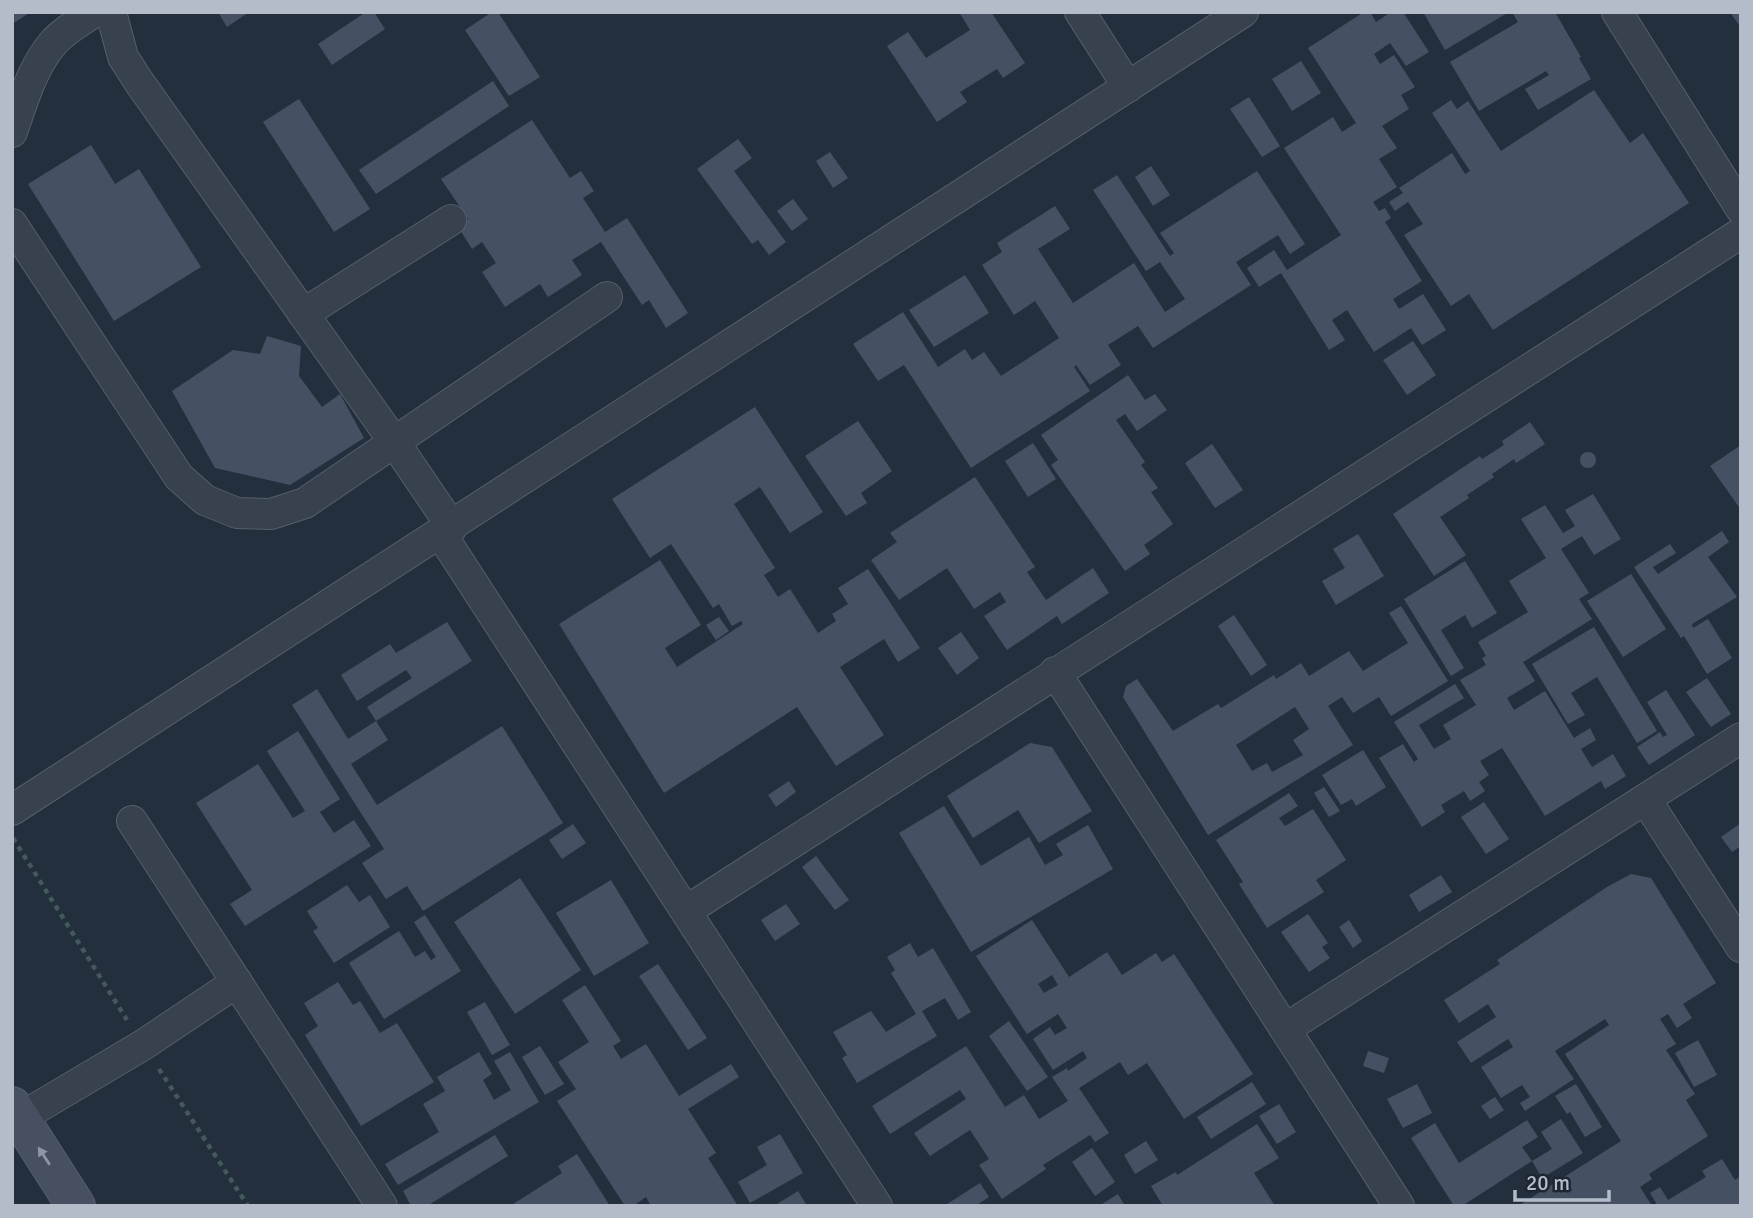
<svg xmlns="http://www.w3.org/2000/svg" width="1753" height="1218" font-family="Signika,sans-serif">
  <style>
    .building { fill: #455162; fill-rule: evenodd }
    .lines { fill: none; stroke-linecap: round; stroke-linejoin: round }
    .minor-casing { stroke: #565f6c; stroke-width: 32 }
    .secondary-casing { stroke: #565f6c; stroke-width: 40 }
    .path { stroke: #44595c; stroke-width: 4.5; stroke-dasharray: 5 5; stroke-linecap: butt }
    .minor { stroke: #38414e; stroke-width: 30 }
    .secondary { stroke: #465061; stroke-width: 38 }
    .oneway { fill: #8e96a5 }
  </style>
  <rect width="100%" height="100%" fill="#242f3e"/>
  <g class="building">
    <polygon points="12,12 31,12 12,24"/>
    <polygon points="218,12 249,12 227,27"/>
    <polygon points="366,12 374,12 385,29 332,65 318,44"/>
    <polygon points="492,12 498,12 540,77 509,96 465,30"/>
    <polygon points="959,12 991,12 1025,63 1003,78 997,69 960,92 967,102 937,122 887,46 908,32 926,58 970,30"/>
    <polygon points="1364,12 1370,12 1376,22 1391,12 1403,12 1429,52 1406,66 1390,43 1374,54 1380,64 1394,55 1415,87 1401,95 1409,109 1382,126 1397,148 1379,159 1397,187 1373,202 1379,211 1385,208 1391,218 1385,222 1422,281 1393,299 1399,309 1423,294 1446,330 1422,345 1411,328 1374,352 1347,310 1332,320 1345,340 1329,350 1281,273 1259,287 1247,268 1274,250 1287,270 1341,235 1284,148 1333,117 1342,132 1356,123 1308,48"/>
    <polygon points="1423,12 1509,12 1445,50"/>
    <polygon points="1512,12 1555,12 1581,57 1579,58 1591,79 1538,110 1525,89 1549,75 1546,71 1479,111 1450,62 1518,22"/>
    <polygon points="1730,12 1741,12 1741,28"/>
    <polygon points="1301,61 1321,93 1292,111 1272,79"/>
    <polygon points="493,81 509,106 376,194 359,170"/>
    <polygon points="1594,90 1630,143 1643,133 1689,203 1493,330 1469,294 1451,306 1404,235 1423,224 1408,202 1395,211 1389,202 1403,193 1399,188 1452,153 1465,174 1470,171 1432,113 1451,100 1457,109 1468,101 1501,151"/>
    <polygon points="1249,97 1280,146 1262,157 1230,109"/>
    <polygon points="299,99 370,209 334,232 263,122"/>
    <polygon points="532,120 570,178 581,171 594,191 583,198 605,232 627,218 688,313 666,328 649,300 642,305 601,242 572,260 582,275 548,297 540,284 505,307 482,272 496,263 482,242 472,249 457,225 468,219 441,179"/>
    <polygon points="738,139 752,158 734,171 786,242 769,255 758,240 752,244 697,169"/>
    <polygon points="91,145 115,184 139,169 201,267 114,321 28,184"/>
    <polygon points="830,152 848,178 833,188 816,161"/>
    <polygon points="1151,166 1170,195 1153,206 1135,177"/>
    <polygon points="1257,171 1305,244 1290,254 1278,235 1236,262 1251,285 1153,348 1138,326 1108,345 1121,365 1090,385 1076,365 1074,367 1090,391 971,468 904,365 878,381 853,344 903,312 938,367 965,349 972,360 984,352 1001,376 1059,338 1035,301 1014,315 982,265 1002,252 997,243 1055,206 1070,229 1038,249 1073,303 1134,263 1165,312 1185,299 1160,262 1146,271 1093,190 1117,175 1170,256 1174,253 1160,233"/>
    <polygon points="793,199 808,219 792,231 777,211"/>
    <polygon points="965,275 989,313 934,347 909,310"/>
    <polygon points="267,336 301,346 299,376 322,407 340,394 364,438 290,485 215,468 172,391 233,350 260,354"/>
    <polygon points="1413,341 1436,375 1407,395 1383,360"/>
    <polygon points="1128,375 1145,400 1155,394 1167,410 1137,431 1125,414 1116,420 1145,462 1141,465 1158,488 1151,492 1173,524 1144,545 1150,554 1125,571 1051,465 1058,460 1041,435"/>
    <polygon points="755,407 823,512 790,533 760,487 734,504 775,568 764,575 778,597 790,589 818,633 836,621 832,614 848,604 838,588 868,569 920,648 898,662 884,639 840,667 884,735 836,766 797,707 664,793 559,624 660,560 701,625 665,648 677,667 743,624 741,621 732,626 719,604 713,608 671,544 650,558 612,499"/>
    <polygon points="858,421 892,471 861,493 867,503 846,516 805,456"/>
    <polygon points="1530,422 1545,444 1516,463 1514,459 1492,474 1494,477 1467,495 1469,498 1440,517 1466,555 1434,576 1393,514 1480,456 1482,459 1504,445 1502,441"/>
    <polygon points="1033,443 1056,479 1028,497 1005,461"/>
    <polygon points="1212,444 1243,490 1215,508 1185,463"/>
    <polygon points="1741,445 1741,510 1710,466"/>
    <circle cx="1588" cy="460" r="8"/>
    <polygon points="975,477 1035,567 1027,572 1046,600 1093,568 1109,593 1062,624 1057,616 1007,650 984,616 1006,602 1000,592 974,609 947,568 899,600 871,560 897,542 890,533"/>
    <polygon points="1593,494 1621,539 1594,555 1582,536 1561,549 1589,593 1579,599 1592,619 1523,662 1535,681 1507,698 1514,710 1545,691 1574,738 1590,728 1596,740 1581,749 1592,767 1613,754 1626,776 1605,789 1601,781 1545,816 1502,748 1480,761 1489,775 1479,782 1485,791 1470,801 1464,791 1441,805 1445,812 1422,827 1379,758 1403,744 1414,762 1418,759 1394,722 1455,684 1464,698 1419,725 1434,749 1451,739 1443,725 1476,705 1460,680 1486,665 1482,658 1486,656 1478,642 1528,612 1509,581 1546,558 1521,519 1545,505 1563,533 1575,526 1565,510"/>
    <polygon points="1722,531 1729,542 1708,557 1737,597 1692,624 1693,628 1708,619 1732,658 1707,674 1684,636 1681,638 1634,567 1670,544 1676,553 1653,567 1658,574"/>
    <polygon points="1358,534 1384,576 1336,605 1322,581 1345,568 1333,549"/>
    <polygon points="1465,561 1497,613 1472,628 1465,615 1441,630 1464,668 1451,676 1404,599"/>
    <polygon points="1631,574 1666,629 1623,657 1587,601"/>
    <path d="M1401,606L1448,681L1391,716L1379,697L1353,713L1342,697L1328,706L1353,745L1208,835L1123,697L1126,686L1137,679L1173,731L1218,704L1221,708L1274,675L1276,679L1301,663L1309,676L1349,651L1363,671L1408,643L1389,613ZM1295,707L1309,729L1293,740L1303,755L1272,772L1267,763L1252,771L1236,745Z"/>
    <polygon points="1234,615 1267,665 1251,676 1218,626"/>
    <polygon points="719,617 729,631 716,640 706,625"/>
    <polygon points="447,622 472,661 376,721 367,707 412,678 406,670 357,701 341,675 390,644 396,653"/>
    <polygon points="1594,627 1657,731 1637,743 1597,677 1571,693 1585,715 1568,724 1532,664"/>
    <polygon points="961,632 979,658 957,675 938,648"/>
    <polygon points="1707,678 1731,714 1711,727 1686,692"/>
    <polygon points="317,689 348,739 376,721 388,740 351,764 377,805 502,726 563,823 423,911 407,886 386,899 362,863 384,849 292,705"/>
    <polygon points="1666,690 1695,735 1649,765 1637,747 1660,732 1663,737 1667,735 1647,702"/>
    <polygon points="298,731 340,799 320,812 334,833 354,820 371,846 245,926 230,904 252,890 196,803 258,764 293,818 305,811 267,751"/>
    <polygon points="1030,743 1052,747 1092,811 1039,843 1018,810 973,838 947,796"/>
    <polygon points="1363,750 1386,787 1356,806 1352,799 1341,805 1322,775"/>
    <polygon points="789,781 796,792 776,807 768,795"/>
    <polygon points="1324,787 1340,811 1329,817 1314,793"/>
    <polygon points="1289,793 1298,806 1279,818 1285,826 1313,809 1346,860 1316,880 1324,892 1267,928 1239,884 1243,882 1216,840"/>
    <polygon points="1484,802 1509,839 1486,854 1461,817"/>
    <polygon points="944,806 981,866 1029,837 1045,865 1063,855 1056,844 1088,825 1113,869 971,952 899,833"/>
    <polygon points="1741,823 1741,846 1732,852 1721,837"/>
    <polygon points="573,824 586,843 562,859 549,840"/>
    <polygon points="816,856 849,900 835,910 802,867"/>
    <polygon points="1631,874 1651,878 1716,983 1683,1004 1692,1018 1677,1028 1668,1014 1660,1019 1676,1044 1666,1050 1695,1094 1686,1100 1708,1136 1649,1174 1652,1179 1640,1187 1652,1206 1518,1206 1621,1141 1565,1054 1609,1025 1605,1019 1555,1051 1574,1079 1525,1111 1520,1103 1530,1097 1522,1085 1501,1098 1481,1067 1513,1047 1508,1039 1471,1063 1457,1042 1496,1017 1488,1004 1459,1023 1444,1000 1500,964 1497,960 1607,887"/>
    <polygon points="1441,875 1452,892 1419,912 1409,895"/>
    <polygon points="520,878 581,970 515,1014 454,922"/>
    <polygon points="611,880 649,943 594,976 556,913"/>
    <polygon points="347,885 359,902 370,895 390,927 334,963 313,931 318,928 307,911"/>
    <polygon points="786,904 800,924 775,941 761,920"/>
    <polygon points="1308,914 1328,943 1322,947 1330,958 1309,972 1281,932"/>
    <polygon points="425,915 461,971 384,1019 349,963 399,931 415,957 425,951 431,960 436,957 414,922"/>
    <path d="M1032,920L1069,977L1107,952L1122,975L1156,953L1162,962L1174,954L1253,1074L1184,1119L1147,1063L1128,1075L1120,1062L1079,1088L1109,1133L1095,1142L1090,1135L1043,1165L1046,1169L1002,1199L979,1165L989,1159L970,1130L930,1156L914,1133L966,1099L960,1090L890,1134L872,1106L966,1046L1005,1107L1024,1095L1039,1119L1068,1101L1052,1077L1067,1068L1068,1071L1087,1058L1083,1051L1053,1070L1033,1039L1050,1027L1055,1035L1067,1028L1058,1014L1027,1034L976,956ZM1052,975L1058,985L1044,993L1038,984Z"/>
    <polygon points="1349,920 1362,941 1353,948 1339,927"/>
    <polygon points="910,943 918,957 933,948 971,1012 958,1020 945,998 922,1011 937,1036 857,1083 842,1058 847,1055 833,1032 871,1011 886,1032 916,1014 891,973 895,970 887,957"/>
    <polygon points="658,964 707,1038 688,1050 639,976"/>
    <polygon points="338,982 353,1005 360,1001 380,1033 397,1023 434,1082 361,1126 305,1035 318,1026 304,1003"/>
    <polygon points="585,985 621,1041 613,1046 621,1059 646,1044 679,1096 731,1064 739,1077 688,1109 716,1153 708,1158 738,1206 651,1206 646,1197 633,1206 625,1206 557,1101 576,1089 558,1062 589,1042 562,1000"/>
    <polygon points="485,1002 510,1045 492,1055 467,1012"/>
    <polygon points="1009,1021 1048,1077 1027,1091 989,1036"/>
    <polygon points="1698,1040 1717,1075 1694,1087 1675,1053"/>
    <polygon points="540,1046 564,1084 545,1095 522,1057"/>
    <polygon points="1368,1051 1389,1058 1384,1073 1363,1066"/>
    <polygon points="479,1052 492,1074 483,1080 494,1100 511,1090 494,1061 510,1052 539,1102 398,1185 385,1164 439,1132 423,1104 445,1091 437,1077"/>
    <polygon points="1252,1082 1266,1104 1211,1139 1197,1117"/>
    <polygon points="1417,1084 1432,1113 1403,1128 1387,1099"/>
    <polygon points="1576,1084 1602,1127 1585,1137 1570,1112 1567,1114 1555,1096"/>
    <polygon points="1495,1097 1504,1110 1490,1119 1481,1106"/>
    <polygon points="1279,1104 1296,1132 1277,1144 1259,1116"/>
    <polygon points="1561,1119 1583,1153 1542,1178 1532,1161 1462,1206 1454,1206 1411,1138 1435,1123 1459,1163 1527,1120 1538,1137 1522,1147 1532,1161 1552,1149 1541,1132"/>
    <polygon points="1257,1124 1279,1158 1254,1173 1275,1206 1163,1206 1151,1186 1176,1172 1177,1175"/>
    <polygon points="780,1134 803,1173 750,1203 738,1182 767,1165 757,1147"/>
    <polygon points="495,1135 508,1156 427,1206 411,1206 403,1191"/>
    <polygon points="1146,1141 1158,1160 1135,1174 1124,1155"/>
    <polygon points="1092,1148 1115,1182 1095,1196 1072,1162"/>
    <polygon points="577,1154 610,1206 510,1206 562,1173 558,1166"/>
    <polygon points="1722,1159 1735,1180 1741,1176 1741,1206 1658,1206 1650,1193 1660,1187 1668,1200 1706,1177 1702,1171"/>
    <polygon points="980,1183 989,1197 975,1206 944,1206"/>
    <polygon points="798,1191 807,1206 774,1206"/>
    <polygon points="1118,1194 1125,1206 1099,1206"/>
  </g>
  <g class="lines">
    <g class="minor-casing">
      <g id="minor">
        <polyline points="111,12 123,57 139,82 395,443 452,527"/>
        <polyline points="1080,12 1128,87"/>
        <polyline points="1617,12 1741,209"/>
        <path d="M12,132C23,101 32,67 54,42C65,30 81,21 94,12"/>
        <polyline points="12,224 179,477 205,500 237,513 271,514 305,503 607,297"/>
        <polyline points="303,314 451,220"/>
        <polyline points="441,534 877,1206"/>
        <polyline points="1055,672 1399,1206"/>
        <polyline points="1646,800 1741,947"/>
        <polyline points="12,810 1243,12"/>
        <polyline points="132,821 382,1206"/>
        <polyline points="686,911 1741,233"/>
        <polyline points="1285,1029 1741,738"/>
        <polyline points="20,1118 143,1045 237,982"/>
      </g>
    </g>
    <g class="secondary-casing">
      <polyline id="secondary" points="12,1106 76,1206"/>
    </g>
    <g class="path">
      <polyline points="13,838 127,1020"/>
      <polyline points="159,1069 248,1206"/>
    </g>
    <use href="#minor" class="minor"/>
    <use href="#secondary" class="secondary"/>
  </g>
  <defs><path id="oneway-solid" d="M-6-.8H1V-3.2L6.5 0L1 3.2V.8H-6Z" transform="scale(1.75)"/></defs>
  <use class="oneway" href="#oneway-solid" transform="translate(44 1156) rotate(-123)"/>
  <rect width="1753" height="1218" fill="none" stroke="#b4bcc9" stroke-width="28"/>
  <path d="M1515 1190v10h94v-10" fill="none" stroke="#b4bcc9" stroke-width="3.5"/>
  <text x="1526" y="1190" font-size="21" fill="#b4bcc9" stroke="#1d2633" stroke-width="5" paint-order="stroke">20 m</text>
</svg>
